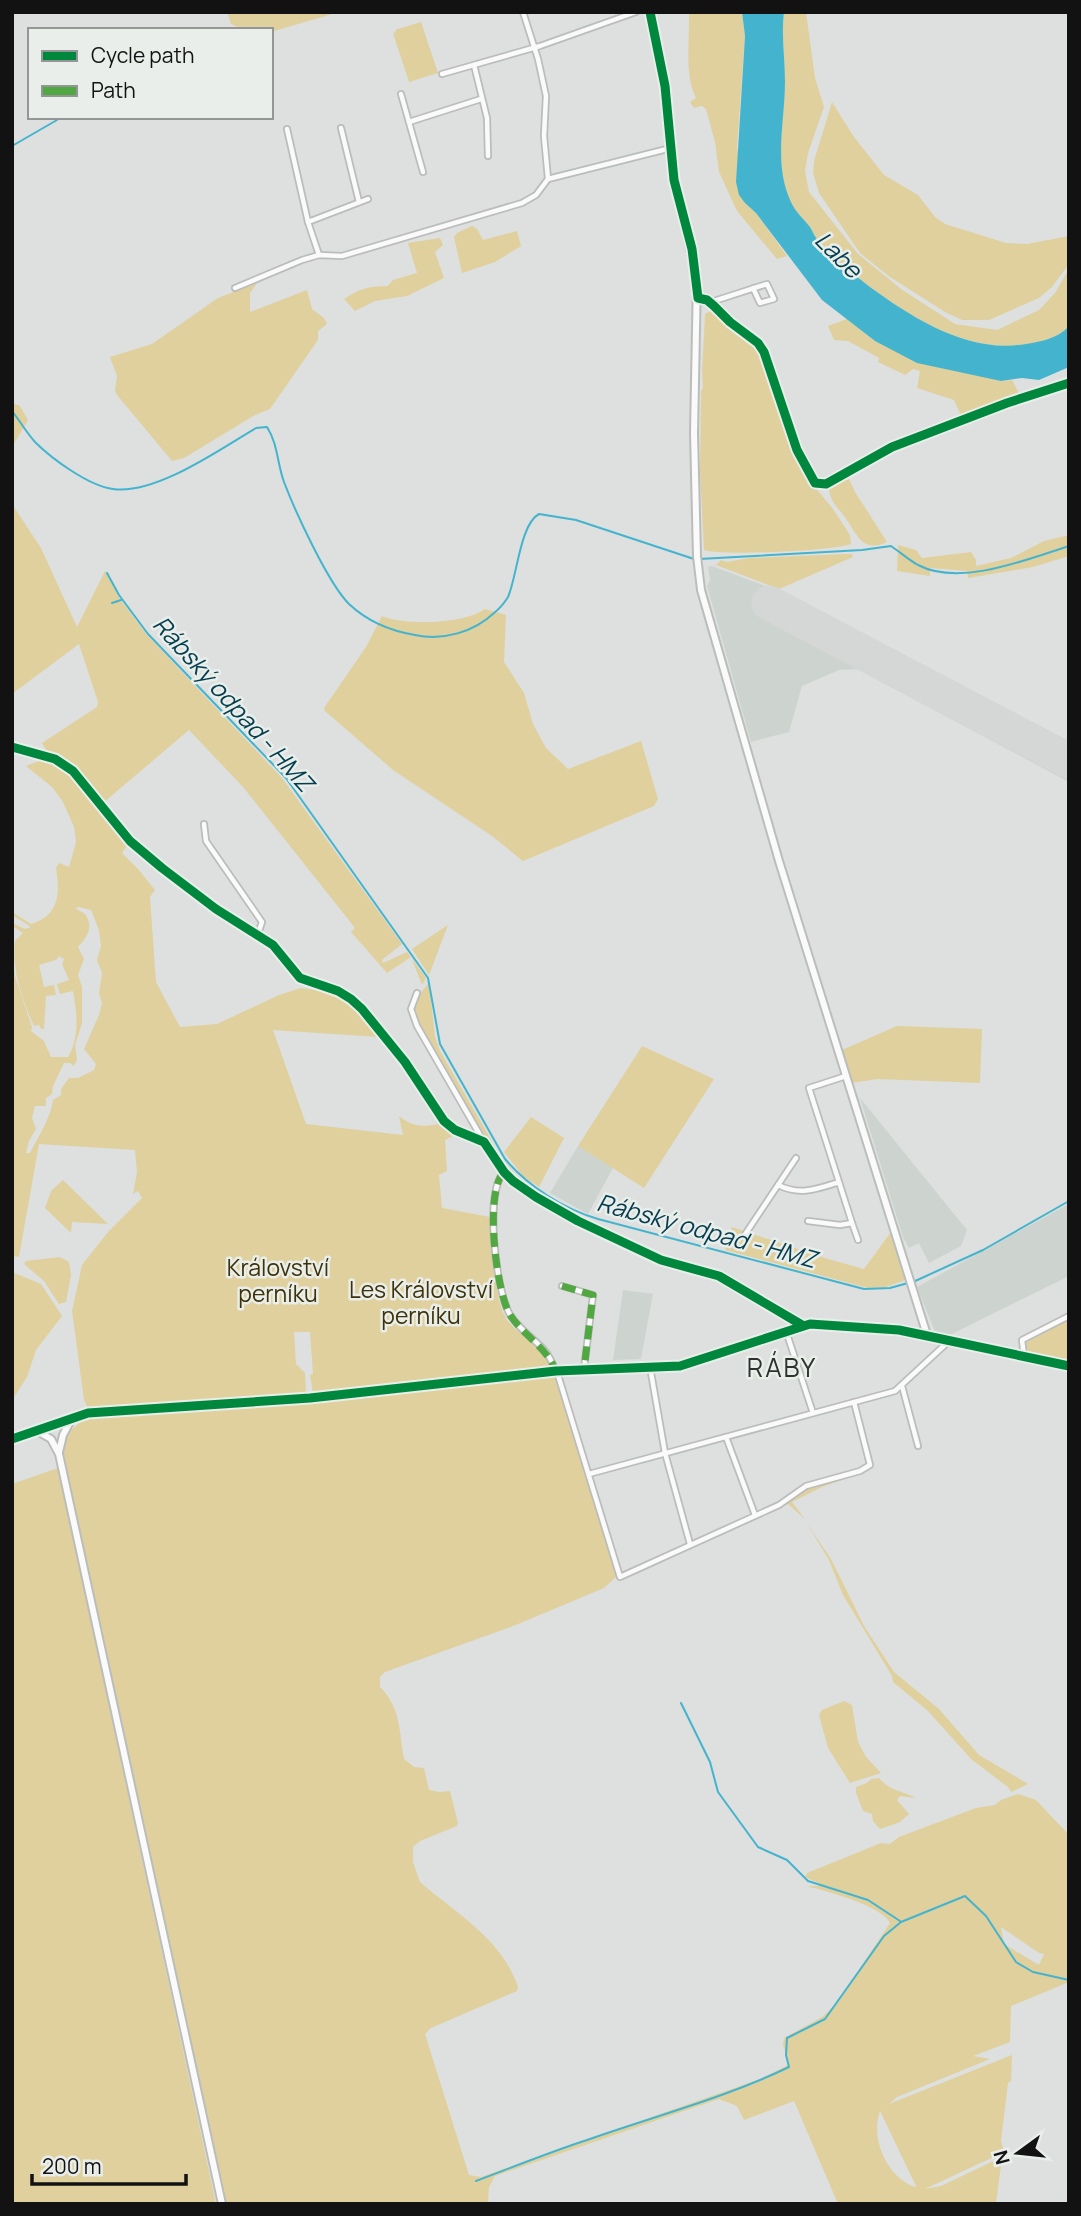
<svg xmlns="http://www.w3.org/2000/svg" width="1081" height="2216" font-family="Manrope,sans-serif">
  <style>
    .built { fill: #cdd4cf }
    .green { fill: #dfd09d; fill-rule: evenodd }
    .water { fill: #44b4ce }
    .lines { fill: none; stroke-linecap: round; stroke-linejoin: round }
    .stream { stroke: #44b4ce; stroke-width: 2 }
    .runway { stroke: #d5d6d6; stroke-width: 35 }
    .street-casing { stroke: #bbbdbb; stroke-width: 8 }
    .secondary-casing { stroke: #bbbdbb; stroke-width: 10 }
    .street { stroke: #fafafa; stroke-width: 4.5 }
    .secondary { stroke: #fafafa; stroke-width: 6 }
    .quiet { stroke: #51a842; stroke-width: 7; stroke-dasharray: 14 7; stroke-linecap: butt }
    .cycleway-casing { stroke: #e9eeeb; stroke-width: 13 }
    .cycleway { stroke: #00873e; stroke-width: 9 }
    .labels { text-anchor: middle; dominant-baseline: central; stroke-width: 5; stroke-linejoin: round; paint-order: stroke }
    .park-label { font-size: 23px; fill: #3e3206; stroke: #e9eeeb }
    .water-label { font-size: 24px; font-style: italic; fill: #043e4e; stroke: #e9eeeb }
    .quarter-label { font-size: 26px; letter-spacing: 2px; fill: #2e322f; stroke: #e9eeeb }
  </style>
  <rect width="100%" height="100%" fill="#dde0de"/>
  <g class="built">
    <polygon points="712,566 773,589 1069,741 1069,782 857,669 839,670 802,686 789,732 751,742 707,586 710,580 708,567"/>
    <polygon points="860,1098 967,1230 961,1246 929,1263 919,1243 909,1248 903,1237"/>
    <polygon points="578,1146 613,1168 588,1214 550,1193"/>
    <polygon points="1067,1205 1069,1276 948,1336 936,1334 917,1287"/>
    <polygon points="623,1290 653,1294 641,1359 613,1360"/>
  </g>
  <g class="green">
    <polygon points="227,12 339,12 271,32 271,30 244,30 231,24"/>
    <path d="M689,12H742L745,36L737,147L745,203L756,213L787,256L777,259L737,211L719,172L715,142L706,109L702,106L694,108L690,102L696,98C684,76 690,37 689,12Z"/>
    <path d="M784,12H806L815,78L824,107L808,153L805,171L809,192L858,254L901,289L955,324L997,330L1039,310L1055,293L1069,269V326C1057,339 1042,341 1026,344C969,354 914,319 870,287C853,273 832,259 818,241C815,237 813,232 810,227C803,218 796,213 791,202C773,164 784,122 785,81C785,58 781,35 784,12Z"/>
    <polygon points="421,22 438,73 409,82 393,33 396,32 395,30"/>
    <polygon points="832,102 854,137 884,175 918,195 935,217 945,224 1006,243 1027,244 1069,236 1069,264 1052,287 1039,298 989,320 962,320 945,312 890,277 860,253 819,193 813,173 814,161"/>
    <polygon points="472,226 477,229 483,240 517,231 521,246 495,262 462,273 454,237 457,233"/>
    <path d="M440,238L443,245L435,252L444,278L407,296L375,301L355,311L344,299C363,287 367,287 388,286L393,280L417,273L408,243Z"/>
    <polygon points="257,283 250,293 250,312 307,290 312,309 324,318 327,324 318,331 318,340 270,409 255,415 184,458 172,461 117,395 115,390 117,376 110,357 152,344 218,298"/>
    <path d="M711,311L751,340L765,358L798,460L809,480L833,509L850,535L851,544C833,551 721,556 704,550L700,471L701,391L703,388L702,372L705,314Z"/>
    <polygon points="847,319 875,341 1001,381 1012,380 1020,395 962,418 954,400 917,388 920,371 913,369 905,375 878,362 879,358 848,341 834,340 828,326"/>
    <polygon points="12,403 20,406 28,420 12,447"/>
    <path d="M847,475L855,492L887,542C861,554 857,533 844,516C836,506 829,500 829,486Z"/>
    <polygon points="12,504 41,548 77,627 105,571 120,599 147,635 282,778 402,944 382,960 383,963 407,952 426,978 422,985 411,957 387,973 351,932 355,928 243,787 189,730 103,803 75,769 49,755 42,743 97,707 98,702 79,644 12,694"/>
    <polygon points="1069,535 1069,556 1033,567 968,578 967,571 930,568 930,576 897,571 898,545 916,550 922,558 971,552 976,560 976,566 1011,558 1044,541"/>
    <polygon points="845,554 852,554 853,557 779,589 716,565 721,560 727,562 749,558"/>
    <path d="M485,609L506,615L504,662L524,693L533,724L546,748L568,769L641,741L658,799L654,806L523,861L492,836L393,770L325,711L324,708L366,647L382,616C405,626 464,624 485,609Z"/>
    <path d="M39,761C44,761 50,760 55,761C75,768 112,821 125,839L128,844L122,853L138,869L155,890L150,897L156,982L180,1027L217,1024L279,995L301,988L322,991L342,998L354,1007L378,1037L273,1030L306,1124L403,1135L399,1116C413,1128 426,1127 443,1123L455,1135L445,1140L447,1171L439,1175L442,1208L490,1217C493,1243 493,1299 507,1320C518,1336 549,1348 550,1368L313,1393L310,1375L313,1374L310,1332H294L296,1364L305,1373L306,1394L88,1408L84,1400L72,1311L82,1265L108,1232L142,1198L138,1191L133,1194L137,1172L135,1150L39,1144L19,1257L12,1256V955L15,976L32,1027L31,1031L44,1041L51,1057H68C80,1037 77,1014 73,991L60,994L57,984L69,980L62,964L64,959L59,956L56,960L39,965L44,987L54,985L56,995L46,996L44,1029H41L39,1025L34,1026C23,1002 11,968 15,941L23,933L12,926V923L25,929L31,927L12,915V912L31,924C60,915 60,893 56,868L59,863L69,867L76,842L74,827L63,802L52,787L26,766ZM79,907L91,910L99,930L101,946L97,960L102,973L99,993L102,1003L99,1015L84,1049L96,1064L94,1070L78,1078H69L61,1089V1095L53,1100C51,1117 38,1137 30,1153H26L29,1141L36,1129L32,1118L35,1106H46V1098L52,1094L53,1086L64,1063H70L74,1066L77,1060L75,1045L82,1023V987L78,975L84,959L78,947C88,936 94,927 85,914L75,908Z"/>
    <polygon points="448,925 429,975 412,949"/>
    <path d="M429,983L435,1037L440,1051L501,1157L519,1179L537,1192L585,1218V1220L635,1246L560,1210L522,1185L503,1165L418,1025C410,1004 415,999 429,983Z"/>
    <polygon points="897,1026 982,1029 980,1083 877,1079 852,1083 842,1050"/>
    <polygon points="642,1046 714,1079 644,1188 578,1146"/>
    <polygon points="531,1117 564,1138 539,1187 523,1176 504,1152"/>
    <polygon points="63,1180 108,1224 72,1222 71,1233 45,1208 51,1191"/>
    <polygon points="732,1227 828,1259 864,1269 891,1232 905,1280 886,1287 868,1288 725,1250"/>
    <polygon points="60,1257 69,1262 71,1275 66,1302 59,1304 44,1281 24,1264 26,1261"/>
    <polygon points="12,1272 41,1284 62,1316 36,1350 27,1377 12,1400"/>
    <polygon points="1069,1319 1069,1361 1029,1354 1025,1343"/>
    <path d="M555,1375L617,1576L604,1588L511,1627L385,1672L380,1677V1687C401,1708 399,1731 404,1759L414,1767L424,1768L429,1790L440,1792L450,1791L458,1823L457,1826L420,1841L413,1847V1862L420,1882C457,1914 502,1939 518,1987L517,1991L431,2028L425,2034L469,2175L481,2177L760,2079L786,2066L789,2062L783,2045L784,2038L822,2017L836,2004L890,1923C881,1905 828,1892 807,1886H825L805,1877L807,1873L881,1843L890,1844L899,1837L976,1808L995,1805L1001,1800L1018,1794L1036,1800L1069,1835V1982L1011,2006L1010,2042L973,2056L990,2059L897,2097L889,2104L1012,2055L1011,2081L1008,2083L1001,2141L1004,2152L925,2189L941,2186L1002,2157L996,2204H838L794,2101L744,2120L737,2106L719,2099L495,2176L489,2187L488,2204H226L91,1592L62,1444L71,1430L85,1418L311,1403ZM1001,1927L1039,1953L1044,1954L1039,1965L1004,1944ZM880,2111L916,2186L915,2187C887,2177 870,2139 880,2111Z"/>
    <polygon points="58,1468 216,2204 12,2204 12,1484"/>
    <polygon points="868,1471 822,1487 792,1502 805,1519 788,1504 778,1509 801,1489"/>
    <polygon points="806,1522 831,1559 864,1626 894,1672 939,1709 979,1755 1028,1784 1011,1792 1008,1787 971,1759 928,1711 893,1682 892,1676 843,1595 829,1560"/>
    <polygon points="844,1701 852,1705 858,1742 866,1757 881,1773 850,1783 828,1748 819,1715 822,1710"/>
    <path d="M879,1778C891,1792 901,1790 916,1798L900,1796L897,1800L909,1814L900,1822L880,1829L873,1821L872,1814L863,1811L856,1793V1787L867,1783L871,1779Z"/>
  </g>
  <path class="water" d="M742,12H784C781,35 785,58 785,81C785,122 773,164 791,202C796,213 803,218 810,227C813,232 815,237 818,241C832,259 853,273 870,287C914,319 969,354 1026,344C1042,341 1057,339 1069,326V367L1039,380L1022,378L1001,381L917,363L875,341L822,300L756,213L745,203L739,195L736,182L745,36Z"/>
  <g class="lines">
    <g class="stream">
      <polyline points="12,146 57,120"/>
      <path d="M12,411C20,421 26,432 35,442C52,459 89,486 113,489C156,495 220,449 256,428L267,427C278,444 277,463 284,482C295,511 328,583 349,604C367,621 391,631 415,635C443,641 474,632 494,613C499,609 505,602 508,597C517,577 520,524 539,514L576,520L694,559"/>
      <path d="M699,559L862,550L891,546C900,552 909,560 918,565C960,587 1028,559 1069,546"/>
      <path d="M107,573L119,595L148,634L286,778L428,978L440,1044L505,1159C529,1187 564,1209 598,1219L864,1289L890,1288L908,1283"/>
      <polyline points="112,603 121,600"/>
      <polyline points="913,1282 983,1250 1069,1201"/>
      <polyline points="681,1703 710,1762 718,1792 758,1847 787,1860 808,1881 868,1900 900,1921"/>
      <path d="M476,2181C513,2167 550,2152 587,2140C655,2116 725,2098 789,2067L786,2055L787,2038L825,2019L884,1936L901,1922L965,1896L986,1916L1016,1962L1033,1972L1069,1980"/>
    </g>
    <polyline class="runway" points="769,603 1069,761"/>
    <g class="street-casing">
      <g id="street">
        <polyline points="523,12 538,59 546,96 544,136 548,179"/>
        <polyline points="474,65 487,118 488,156"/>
        <polyline points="442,74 540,46 636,12"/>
        <polyline points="401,94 423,172"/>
        <polyline points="409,122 481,99"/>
        <polyline points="341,128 359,202"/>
        <polyline points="287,129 308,222"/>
        <polyline points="319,255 308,222 368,199"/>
        <polyline points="235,288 302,260 319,255 342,256 522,203 536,195 548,179 671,148"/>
        <polyline points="698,298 707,300 730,322 758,343 772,372"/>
        <polyline points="711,302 767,284 774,299 760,303 753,288"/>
        <polyline points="12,747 55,759 73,771 130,841 162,868 216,909 273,945 300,978 338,991 351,999 362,1009 405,1062 444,1121 455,1130 484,1142"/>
        <polyline points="204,824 206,841 262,922 258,934"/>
        <polyline points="417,993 411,1009 417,1026 484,1142 504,1172 513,1181 536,1197 578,1221 661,1260 719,1276 802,1325"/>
        <path d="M504,1172C484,1192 496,1288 509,1313C518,1329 534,1338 546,1352C551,1359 554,1367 558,1375L620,1577L779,1505L806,1486L860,1471L870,1465L854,1402"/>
        <path d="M778,1185C800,1196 817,1189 839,1182L809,1088L846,1076"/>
        <polyline points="808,1221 840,1225 852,1223 839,1182"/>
        <polyline points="852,1223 858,1240"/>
        <polyline points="744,1236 796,1158"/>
        <polyline points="562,1286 593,1295 584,1369"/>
        <polyline points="786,1331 813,1413"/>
        <polyline points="1024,1356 1022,1340 1069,1316"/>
        <polyline points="650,1367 665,1453 690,1544"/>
        <polyline points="902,1386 918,1446"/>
        <polyline points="726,1437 755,1515"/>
        <polyline points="589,1474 895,1391 949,1341"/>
      </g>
    </g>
    <g class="secondary-casing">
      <g id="secondary">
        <polyline points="650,12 665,86 674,180 697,278 694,433 697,556 701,590 779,861 927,1335"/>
        <polyline points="37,1431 51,1439 59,1454 222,2204"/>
        <polyline points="12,1439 88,1413 310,1398 556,1371 680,1366 810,1324 899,1330 1069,1366"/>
        <polyline points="59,1452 63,1435 71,1420"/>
      </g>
    </g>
    <use href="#street" class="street"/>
    <use href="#secondary" class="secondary"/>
    <g class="quiet">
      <path d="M504,1172C484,1192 496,1288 509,1313C522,1335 546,1346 556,1371"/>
      <polyline points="562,1286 593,1295 584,1369"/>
    </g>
    <g class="cycleway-casing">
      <g id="cycleway">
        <polyline points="650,12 665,86 674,180 692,249 698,298 707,300 714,306 730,322 758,343 764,352 797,450 815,483 826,484 892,447 1007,403 1069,383"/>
        <polyline points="12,747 55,759 73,771 130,841 162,868 216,909 273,945 300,978 338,991 351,999 362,1009 405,1062 444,1121 455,1130 484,1142 504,1172 513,1181 536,1197 578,1221 661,1260 719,1276 802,1325"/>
        <polyline points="12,1439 88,1413 310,1398 556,1371 680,1366 810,1324 899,1330 1069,1366"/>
      </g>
    </g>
    <use href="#cycleway" class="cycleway"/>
  </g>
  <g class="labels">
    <g class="park-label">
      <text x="278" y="1267">Království<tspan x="278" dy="26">perníku</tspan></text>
      <text x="421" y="1289">Les Království<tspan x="421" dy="26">perníku</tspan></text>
    </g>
    <g class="water-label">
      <text transform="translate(839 254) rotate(45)">Labe</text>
      <text transform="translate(234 703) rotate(48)">Rábský odpad - HMZ</text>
      <text transform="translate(707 1230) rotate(15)">Rábský odpad - HMZ</text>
    </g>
    <g class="quarter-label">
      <text x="782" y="1367">RÁBY</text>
    </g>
  </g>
  <rect width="1081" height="2216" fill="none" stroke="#111211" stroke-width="28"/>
  <rect x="28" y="28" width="245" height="91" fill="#e9eeeb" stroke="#939694" stroke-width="2"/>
  <rect x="42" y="51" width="35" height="10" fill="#00873e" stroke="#939694" stroke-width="2"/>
  <text x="91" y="63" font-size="21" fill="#111211">Cycle path</text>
  <rect x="42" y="86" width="35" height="10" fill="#51a842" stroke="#939694" stroke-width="2"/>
  <text x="91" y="98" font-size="21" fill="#111211">Path</text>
  <g transform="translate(1018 2153) rotate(255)" stroke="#e9eeeb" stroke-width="5" paint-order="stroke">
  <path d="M0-5L12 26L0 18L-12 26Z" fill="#111211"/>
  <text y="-10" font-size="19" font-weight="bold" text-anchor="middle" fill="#111211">N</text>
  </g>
  <path d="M32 2174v10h154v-10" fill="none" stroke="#111211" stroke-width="3.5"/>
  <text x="42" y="2174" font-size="21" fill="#111211" stroke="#e9eeeb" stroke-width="5" paint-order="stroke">200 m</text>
</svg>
